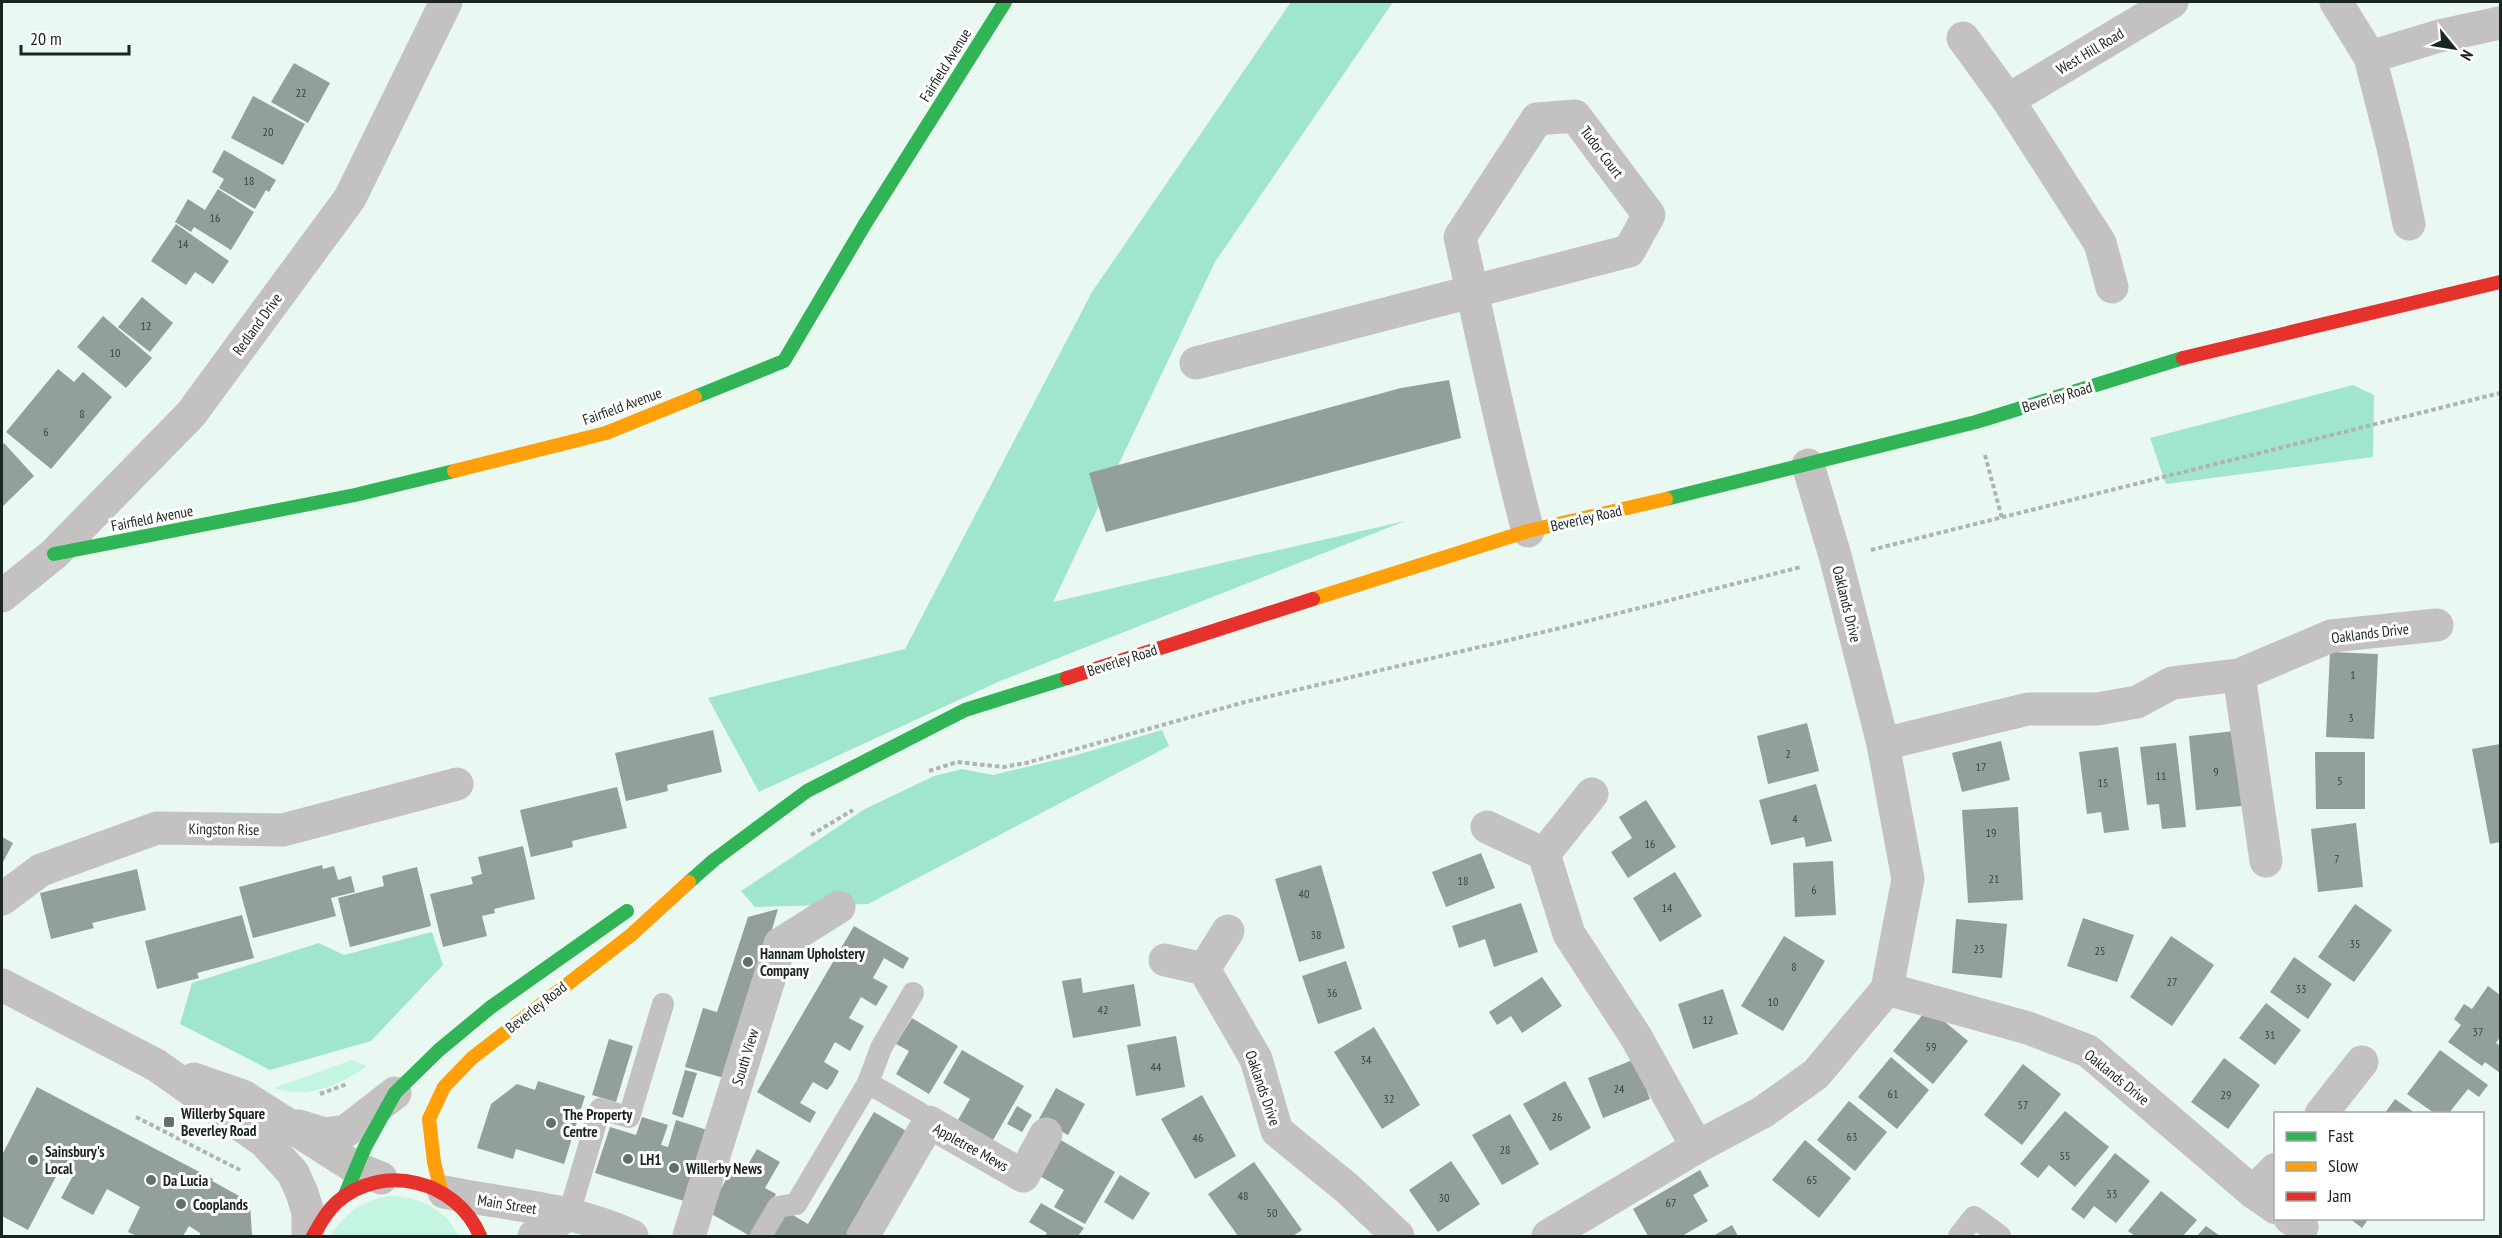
<svg xmlns="http://www.w3.org/2000/svg" width="2502" height="1238" font-family="'PT Sans Narrow',sans-serif">
  <style>
    .green { fill: #c3f5e0 }
    .forest { fill: #a0e6cc }
    .building { fill: #939f9a }
    .lines { fill: none; stroke-linecap: round; stroke-linejoin: round }
    .path { stroke: #b1b3b0; stroke-width: 4; stroke-dasharray: 4.5 3; stroke-linecap: butt }
    .lane { stroke: #c4c2c0; stroke-width: 22 }
    .street { stroke: #c4c2c0; stroke-width: 33 }
    .fast { stroke: #30b455; stroke-width: 14 }
    .slow { stroke: #ff9f0a; stroke-width: 14 }
    .jam { stroke: #e5322d; stroke-width: 14 }
    .poi-dot { fill: #636f69; stroke: #fff; stroke-width: 2 }
    .labels { text-anchor: middle; dominant-baseline: central; stroke-width: 6; stroke-linejoin: round; paint-order: stroke }
    .number-label { font-size: 12px; fill: #39443e }
    .street-label { font-size: 15px; fill: #1b2520; stroke: #fff }
    .poi-label { font-size: 15px; font-weight: bold; fill: #1b2520; stroke: #fff; text-anchor: start }
  </style>
  <rect width="100%" height="100%" fill="#e9f8f1"/>
  <g class="green">
    <path d="M352,1060L367,1066C340,1085 307,1100 274,1088Z"/>
    <path d="M389,1196C418,1196 446,1209 458,1236H330C347,1213 359,1201 389,1196Z"/>
  </g>
  <g class="forest">
    <polygon points="1291,2 1393,2 1215,262 1053,602 1405,521 1000,681 759,792 708,698 905,649 1092,292"/>
    <polygon points="2353,385 2374,395 2373,457 2166,484 2150,438"/>
    <polygon points="1162,730 1169,746 868,904 755,907 741,891 865,809 934,776 962,769 993,775 1073,756"/>
    <polygon points="432,932 443,965 371,1041 270,1070 180,1024 192,983 319,943 344,955"/>
  </g>
  <g class="building">
    <polygon points="294,63 330,83 308,123 271,102"/>
    <polygon points="253,96 305,124 283,165 231,138"/>
    <polygon points="224,150 276,180 269,192 266,190 255,209 219,188 224,179 212,172"/>
    <polygon points="218,189 254,212 231,250 194,227 191,232 175,222 188,199 205,210"/>
    <polygon points="176,224 229,261 213,284 195,272 186,285 151,261"/>
    <polygon points="142,297 173,323 150,352 118,327"/>
    <polygon points="103,316 152,358 126,388 77,347"/>
    <polygon points="58,369 74,382 83,372 112,397 51,469 6,432"/>
    <polygon points="1449,380 1461,438 1106,532 1089,473 1401,388"/>
    <polygon points="4,443 34,476 2,507 2,446"/>
    <polygon points="2330,652 2378,654 2374,739 2326,737"/>
    <polygon points="1807,723 1819,771 1768,784 1757,736"/>
    <polygon points="713,730 722,772 667,785 668,791 626,801 615,753"/>
    <polygon points="2235,731 2242,806 2196,810 2189,736"/>
    <polygon points="2001,741 2010,780 1962,792 1952,753"/>
    <polygon points="2176,743 2186,827 2162,829 2159,804 2147,805 2140,747"/>
    <polygon points="2500,744 2500,842 2490,844 2472,749"/>
    <polygon points="2118,747 2129,830 2104,833 2101,812 2087,814 2079,752"/>
    <polygon points="2315,752 2365,752 2365,809 2316,809"/>
    <polygon points="1816,784 1832,841 1806,847 1804,837 1771,845 1759,800"/>
    <polygon points="617,787 627,828 572,841 573,847 531,857 520,810"/>
    <polygon points="1646,800 1676,847 1628,878 1611,852 1632,838 1619,817"/>
    <polygon points="2018,807 2023,900 1968,903 1962,810"/>
    <polygon points="2356,823 2363,887 2318,892 2311,829"/>
    <polygon points="2,837 13,843 2,864"/>
    <polygon points="523,846 535,899 494,909 495,913 482,916 487,936 443,947 430,894 473,884 471,877 482,874 478,857"/>
    <polygon points="1481,853 1495,888 1446,907 1432,872"/>
    <polygon points="1833,861 1836,915 1795,917 1793,863"/>
    <polygon points="322,865 323,869 334,866 338,880 351,876 355,892 331,898 336,916 253,938 239,887"/>
    <polygon points="1321,865 1345,948 1299,962 1275,879"/>
    <polygon points="417,867 431,926 350,947 338,898 384,886 382,876"/>
    <polygon points="137,869 146,910 92,923 94,928 51,939 40,893"/>
    <polygon points="1675,872 1702,916 1660,942 1633,898"/>
    <polygon points="1521,903 1538,952 1494,967 1485,939 1459,948 1452,926"/>
    <polygon points="2355,904 2392,930 2354,982 2318,957"/>
    <polygon points="778,909 728,1079 685,1067 703,1008 717,1012 748,917"/>
    <polygon points="242,915 254,958 197,973 199,978 157,989 145,941"/>
    <polygon points="2083,918 2134,935 2117,982 2067,966"/>
    <polygon points="1956,919 2007,924 2002,978 1952,973"/>
    <polygon points="854,926 909,958 903,969 884,958 873,978 888,986 876,1006 861,997 849,1018 864,1026 850,1051 835,1042 824,1062 839,1071 832,1084 827,1090 813,1082 800,1103 816,1112 810,1123 757,1092"/>
    <polygon points="1784,936 1825,961 1783,1031 1741,1006"/>
    <polygon points="2171,936 2214,965 2172,1026 2130,997"/>
    <polygon points="2294,957 2332,984 2308,1019 2270,992"/>
    <polygon points="1346,961 1362,1009 1318,1024 1302,976"/>
    <polygon points="1542,977 1562,1006 1522,1033 1511,1016 1497,1025 1489,1012"/>
    <polygon points="1081,978 1083,993 1134,984 1141,1026 1073,1038 1062,981"/>
    <polygon points="2488,986 2500,995 2500,1037 2496,1043 2500,1046 2500,1073 2485,1062 2482,1066 2448,1042 2461,1025 2454,1019 2464,1004 2472,1009"/>
    <polygon points="1723,989 1738,1034 1693,1049 1678,1004"/>
    <polygon points="2266,1003 2301,1030 2275,1065 2239,1038"/>
    <polygon points="1928,1008 1968,1041 1933,1084 1893,1051"/>
    <polygon points="912,1018 958,1046 929,1094 896,1074 909,1051 896,1044"/>
    <polygon points="1374,1027 1420,1105 1382,1129 1334,1052"/>
    <polygon points="1176,1036 1185,1087 1136,1096 1127,1045"/>
    <polygon points="609,1039 633,1046 616,1102 592,1095"/>
    <polygon points="962,1050 1024,1086 993,1140 958,1120 970,1099 943,1083"/>
    <polygon points="2440,1050 2488,1085 2479,1097 2468,1089 2449,1113 2434,1113 2407,1094"/>
    <polygon points="1891,1057 1929,1090 1897,1129 1858,1097"/>
    <polygon points="2224,1058 2260,1085 2228,1129 2191,1102"/>
    <polygon points="1635,1059 1650,1099 1603,1118 1588,1078"/>
    <polygon points="2023,1064 2061,1094 2022,1145 1984,1115"/>
    <polygon points="685,1070 697,1073 683,1118 672,1114"/>
    <polygon points="538,1081 585,1096 564,1164 516,1149 513,1159 477,1148 491,1104 517,1084 535,1090"/>
    <polygon points="1565,1081 1591,1128 1550,1151 1523,1104"/>
    <polygon points="37,1087 213,1179 212,1181 250,1202 252,1236 200,1236 200,1233 189,1226 183,1236 137,1236 128,1232 140,1207 107,1189 93,1215 61,1198 75,1172 62,1165 28,1230 2,1216 2,1155"/>
    <polygon points="1056,1088 1085,1104 1068,1135 1039,1119"/>
    <polygon points="1202,1095 1236,1156 1195,1179 1161,1119"/>
    <polygon points="2395,1099 2415,1113 2385,1113"/>
    <polygon points="1849,1101 1887,1132 1855,1171 1817,1140"/>
    <polygon points="1017,1106 1032,1115 1022,1132 1007,1124"/>
    <polygon points="2065,1111 2109,1147 2075,1187 2049,1165 2038,1178 2020,1164"/>
    <polygon points="874,1112 908,1132 850,1236 770,1236 786,1211 808,1224"/>
    <polygon points="1510,1114 1539,1164 1502,1185 1472,1135"/>
    <polygon points="642,1117 668,1125 661,1145 668,1147 676,1120 707,1130 684,1201 595,1173 610,1127 636,1135"/>
    <polygon points="1059,1139 1115,1172 1085,1224 1054,1207 1064,1190 1038,1175"/>
    <polygon points="1805,1140 1851,1178 1819,1218 1772,1180"/>
    <polygon points="757,1149 780,1162 765,1188 776,1194 750,1236 708,1212 732,1169 742,1175"/>
    <polygon points="2115,1153 2150,1181 2116,1223 2094,1206 2084,1219 2071,1209"/>
    <polygon points="1451,1161 1480,1204 1438,1232 1409,1190"/>
    <polygon points="1254,1162 1302,1230 1293,1236 1238,1236 1208,1194"/>
    <polygon points="1700,1170 1709,1186 1693,1195 1708,1221 1682,1236 1648,1236 1633,1209"/>
    <polygon points="1120,1175 1150,1193 1133,1220 1104,1202"/>
    <polygon points="2161,1191 2197,1220 2183,1236 2135,1236 2128,1231"/>
    <polygon points="1041,1203 1084,1228 1078,1236 1045,1236 1047,1233 1029,1222"/>
    <polygon points="2349,1218 2369,1218 2362,1228"/>
    <polygon points="1732,1225 1738,1236 1713,1236"/>
    <polygon points="2206,1226 2220,1236 2197,1236"/>
  </g>
  <g class="lines">
    <g class="path">
      <polyline points="1985,455 2002,518"/>
      <polyline points="1871,550 2500,393"/>
      <polyline points="929,771 957,762 1003,767 1026,763 1245,702 1552,630 1801,567"/>
      <polyline points="811,835 853,810"/>
      <polyline points="320,1094 347,1084"/>
      <polyline points="136,1117 240,1170"/>
    </g>
    <g class="lane">
      <polyline points="868,1083 920,1113"/>
      <polyline points="569,1214 600,1109 629,1117 663,1004"/>
      <polyline points="761,1236 778,1207 796,1204 868,1083 881,1048 913,993"/>
      <polyline points="1959,1236 1974,1217 2000,1236"/>
    </g>
    <g class="street">
      <polyline points="2336,2 2370,57 2393,147 2409,224"/>
      <polyline points="1963,38 2008,100 2100,243 2112,287"/>
      <polyline points="2370,57 2439,36 2500,23"/>
      <polyline points="2008,100 2172,2"/>
      <path d="M1196,363L1629,251L1649,215L1575,116L1537,119L1460,237C1482,335 1502,434 1528,531"/>
      <polyline points="2,596 54,554 191,414 350,198 446,2"/>
      <polyline points="2239,675 2266,861"/>
      <polyline points="1883,744 2028,709 2097,709 2137,702 2172,683 2239,675 2331,636 2437,625"/>
      <polyline points="1487,827 1544,854 1592,794"/>
      <polyline points="1544,854 1569,934 1636,1037 1697,1147"/>
      <polyline points="2,899 41,870 157,828 283,830 457,784"/>
      <polyline points="1165,960 1204,969 1228,931"/>
      <polyline points="1204,969 1256,1059 1277,1131 1348,1189 1398,1236"/>
      <polyline points="2,985 156,1065 265,1142 293,1173 302,1193 308,1212 308,1236"/>
      <polyline points="1887,989 2028,1028 2088,1051 2253,1192 2276,1208"/>
      <polyline points="194,1079 243,1096 356,1168 381,1178"/>
      <polyline points="2321,1114 2362,1062"/>
      <polyline points="299,1126 325,1134 346,1131 395,1093"/>
      <path d="M444,1192C507,1205 573,1208 632,1236"/>
      <polyline points="2253,1192 2276,1169"/>
      <polyline points="2290,1218 2302,1227"/>
      <polyline points="534,1236 569,1214"/>
      <polyline points="689,1236 780,944 839,907"/>
      <polyline points="863,1236 929,1122 1023,1176 1046,1134"/>
      <polyline points="1548,1236 1697,1147 1763,1112 1816,1074 1887,989 1908,879 1883,744 1836,559 1808,465"/>
    </g>
    <g class="fast">
      <polyline points="695,397 784,361 865,224 1005,2"/>
      <polyline points="1666,499 1976,422 2183,358"/>
      <polyline points="54,554 355,495 454,471"/>
      <polyline points="689,882 714,860 807,791 965,710 1067,678"/>
      <polyline points="345,1195 365,1147 395,1093 439,1050 491,1007 627,911"/>
    </g>
    <g class="slow">
      <polyline points="454,471 606,433 695,397"/>
      <polyline points="1313,599 1528,531 1666,499"/>
      <polyline points="441,1191 434,1162 429,1119 444,1087 472,1058 631,935 689,882"/>
    </g>
    <g class="jam">
      <polyline points="2183,358 2500,282"/>
      <polyline points="1067,678 1313,599"/>
      <path d="M313,1236C320,1224 326,1212 337,1202C382,1162 457,1180 480,1236"/>
    </g>
  </g>
  <g class="poi-dot">
    <circle cx="748" cy="962" r="6"/>
    <rect x="163" y="1116" width="12" height="12" rx="3"/>
    <circle cx="551" cy="1123" r="6"/>
    <circle cx="628" cy="1159" r="6"/>
    <circle cx="33" cy="1160" r="6"/>
    <circle cx="674" cy="1168" r="6"/>
    <circle cx="151" cy="1180" r="6"/>
    <circle cx="181" cy="1204" r="6"/>
  </g>
  <g class="labels">
    <g class="number-label">
      <text x="301" y="92">22</text>
      <text x="268" y="131">20</text>
      <text x="249" y="180">18</text>
      <text x="215" y="217">16</text>
      <text x="183" y="243">14</text>
      <text x="146" y="325">12</text>
      <text x="115" y="352">10</text>
      <text x="82" y="413">8</text>
      <text x="46" y="431">6</text>
      <text x="2353" y="674">1</text>
      <text x="2351" y="717">3</text>
      <text x="1788" y="753">2</text>
      <text x="1981" y="766">17</text>
      <text x="2216" y="771">9</text>
      <text x="2161" y="775">11</text>
      <text x="2340" y="780">5</text>
      <text x="2103" y="782">15</text>
      <text x="1795" y="818">4</text>
      <text x="1991" y="832">19</text>
      <text x="1650" y="843">16</text>
      <text x="2337" y="858">7</text>
      <text x="1994" y="878">21</text>
      <text x="1463" y="880">18</text>
      <text x="1814" y="889">6</text>
      <text x="1304" y="893">40</text>
      <text x="1667" y="907">14</text>
      <text x="1316" y="934">38</text>
      <text x="2355" y="943">35</text>
      <text x="1979" y="948">23</text>
      <text x="2100" y="950">25</text>
      <text x="1794" y="966">8</text>
      <text x="2172" y="981">27</text>
      <text x="2301" y="988">33</text>
      <text x="1332" y="992">36</text>
      <text x="1773" y="1001">10</text>
      <text x="1103" y="1009">42</text>
      <text x="1708" y="1019">12</text>
      <text x="2478" y="1031">37</text>
      <text x="2270" y="1034">31</text>
      <text x="1931" y="1046">59</text>
      <text x="1366" y="1059">34</text>
      <text x="1156" y="1066">44</text>
      <text x="1619" y="1088">24</text>
      <text x="1893" y="1093">61</text>
      <text x="2226" y="1094">29</text>
      <text x="1389" y="1098">32</text>
      <text x="2023" y="1104">57</text>
      <text x="1557" y="1116">26</text>
      <text x="1852" y="1136">63</text>
      <text x="1198" y="1137">46</text>
      <text x="1505" y="1149">28</text>
      <text x="2065" y="1155">55</text>
      <text x="1812" y="1179">65</text>
      <text x="2112" y="1193">53</text>
      <text x="1243" y="1195">48</text>
      <text x="1444" y="1197">30</text>
      <text x="1671" y="1202">67</text>
      <text x="1272" y="1212">50</text>
    </g>
    <g class="street-label">
      <text transform="translate(2090 51) rotate(-31)">West Hill Road</text>
      <text transform="translate(945 65) rotate(-58)">Fairfield Avenue</text>
      <text transform="translate(1602 152) rotate(53)">Tudor Court</text>
      <text transform="translate(257 324) rotate(-54)">Redland Drive</text>
      <text transform="translate(2057 397) rotate(-17)">Beverley Road</text>
      <text transform="translate(622 406) rotate(-20)">Fairfield Avenue</text>
      <text transform="translate(152 518) rotate(-11)">Fairfield Avenue</text>
      <text transform="translate(1586 518) rotate(-13)">Beverley Road</text>
      <text transform="translate(1847 604) rotate(76)">Oaklands Drive</text>
      <text transform="translate(2370 633) rotate(-7)">Oaklands Drive</text>
      <text transform="translate(1122 660) rotate(-18)">Beverley Road</text>
      <text transform="translate(224 829) rotate(1)">Kingston Rise</text>
      <text transform="translate(536 1007) rotate(-38)">Beverley Road</text>
      <text transform="translate(745 1057) rotate(-73)">South View</text>
      <text transform="translate(2117 1077) rotate(39)">Oaklands Drive</text>
      <text transform="translate(1263 1088) rotate(71)">Oaklands Drive</text>
      <text transform="translate(971 1147) rotate(29)">Appletree Mews</text>
      <text transform="translate(507 1204) rotate(9)">Main Street</text>
    </g>
    <g class="poi-label">
      <text x="760" y="953">Hannam Upholstery<tspan x="760" dy="17">Company</tspan></text>
      <text x="181" y="1113">Willerby Square<tspan x="181" dy="17">Beverley Road</tspan></text>
      <text x="563" y="1114">The Property<tspan x="563" dy="17">Centre</tspan></text>
      <text x="45" y="1151">Sainsbury's<tspan x="45" dy="17">Local</tspan></text>
      <text x="640" y="1159">LH1</text>
      <text x="686" y="1168">Willerby News</text>
      <text x="163" y="1180">Da Lucia</text>
      <text x="193" y="1204">Cooplands</text>
    </g>
  </g>
  <rect width="2502" height="1238" fill="none" stroke="#1b2520" stroke-width="6"/>
  <rect x="2274" y="1112" width="210" height="108" fill="#ffffff" stroke="#a4a8a6" stroke-width="1.5"/>
  <rect x="2286" y="1132" width="30" height="9" fill="#30b455" stroke="#a4a8a6" stroke-width="1.5"/>
  <text x="2328" y="1142" font-size="18" fill="#1b2520">Fast</text>
  <rect x="2286" y="1162" width="30" height="9" fill="#ff9f0a" stroke="#a4a8a6" stroke-width="1.5"/>
  <text x="2328" y="1172" font-size="18" fill="#1b2520">Slow</text>
  <rect x="2286" y="1192" width="30" height="9" fill="#e5322d" stroke="#a4a8a6" stroke-width="1.5"/>
  <text x="2328" y="1202" font-size="18" fill="#1b2520">Jam</text>
  <g transform="translate(2454 48) rotate(120)" stroke="#ffffff" stroke-width="4.5" paint-order="stroke">
  <path d="M0-4.5L10 22L0 15L-10 22Z" fill="#1b2520"/>
  <text y="-9" font-size="16" font-weight="bold" text-anchor="middle" fill="#1b2520">N</text>
  </g>
  <path d="M21 45v9h108v-9" fill="none" stroke="#1b2520" stroke-width="3"/>
  <text x="30" y="45" font-size="18" fill="#1b2520" stroke="#ffffff" stroke-width="4.5" paint-order="stroke">20 m</text>
</svg>
